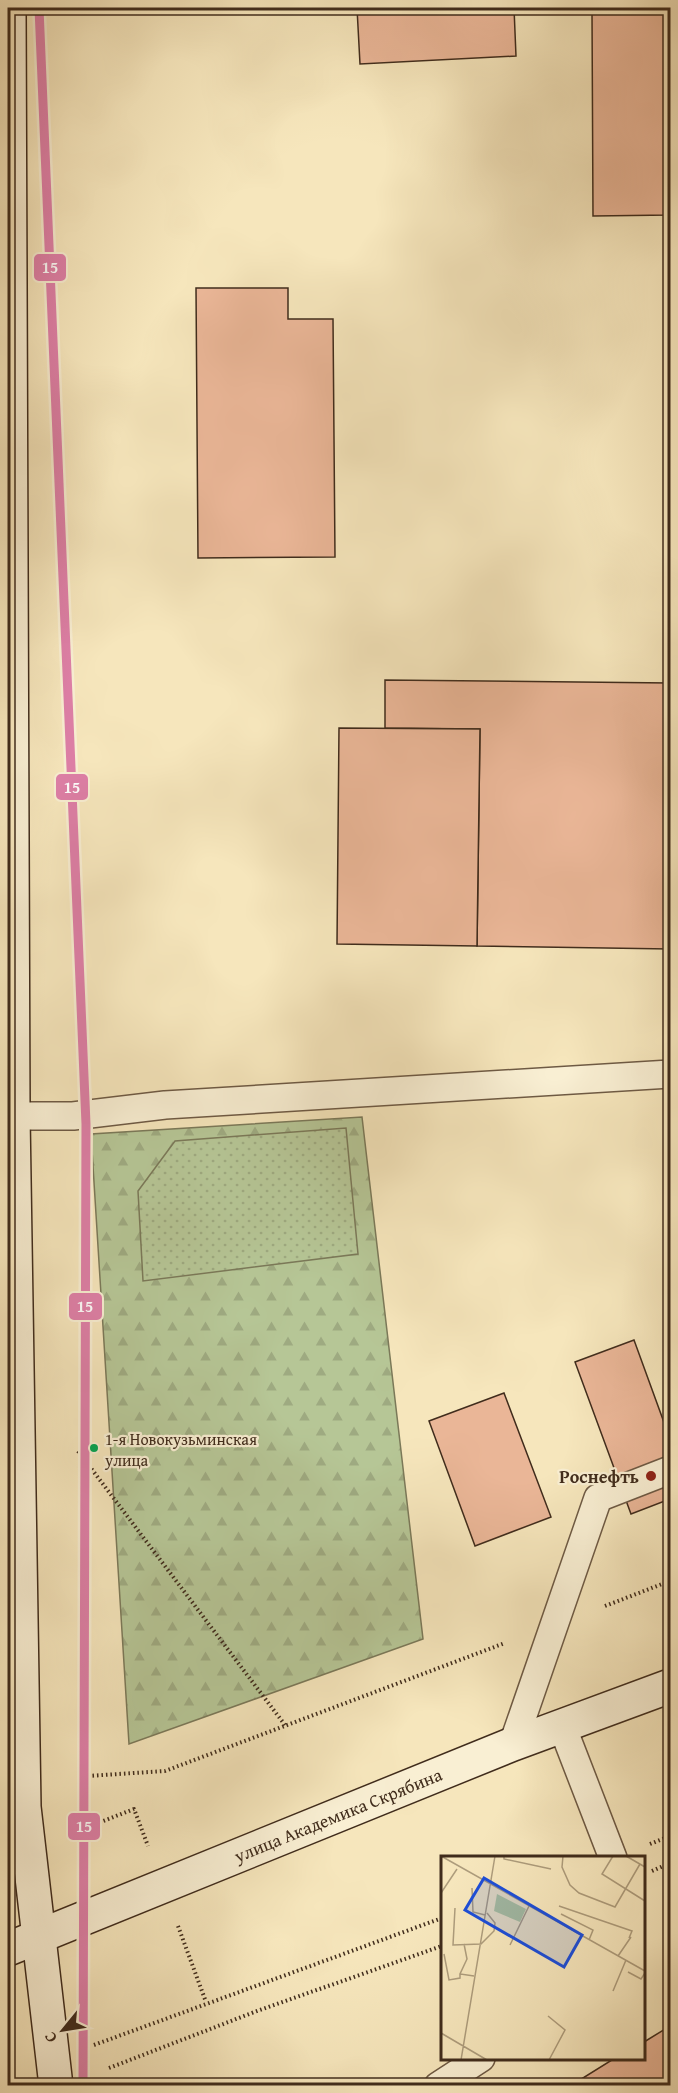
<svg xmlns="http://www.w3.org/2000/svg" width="678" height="2093" font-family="'Gentium Book Plus',serif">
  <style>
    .forest { fill: url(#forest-firs); stroke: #7b7959; stroke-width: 1.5 }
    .park { fill: url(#park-dots); stroke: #7b7959; stroke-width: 1.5 }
    .building { fill: #eab697; stroke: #402c1c; stroke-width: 1.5 }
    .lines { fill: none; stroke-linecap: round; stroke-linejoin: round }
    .lane-casing { stroke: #6e5a44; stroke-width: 30 }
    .secondary-casing { stroke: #402c1c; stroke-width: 36 }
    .path { stroke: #402c1c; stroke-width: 4; stroke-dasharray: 1.5 3; stroke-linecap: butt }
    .lane { stroke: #f9efd3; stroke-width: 27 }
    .secondary { stroke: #f9efd3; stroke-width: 33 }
    .metro-1-casing { stroke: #f9efd3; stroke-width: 14 }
    .metro-1 { stroke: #de7fa7; stroke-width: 9 }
    .bus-dot { fill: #00a651; stroke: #f9efd3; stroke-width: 2 }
    .poi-dot { fill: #8f2418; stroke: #f9efd3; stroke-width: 2 }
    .labels { text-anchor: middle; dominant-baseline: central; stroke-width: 4.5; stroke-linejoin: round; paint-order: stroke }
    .bus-label { font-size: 16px; fill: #402c1c; stroke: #f9efd3; text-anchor: start }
    .poi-label { font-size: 18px; font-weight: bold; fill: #402c1c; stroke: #f9efd3; text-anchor: end }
    .street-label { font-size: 18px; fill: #402c1c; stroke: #f9efd3 }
    .inset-road { fill: none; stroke: #ad9c7c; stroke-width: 1.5 }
    .view { fill: #1d4ed8; fill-opacity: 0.15; stroke: #1d4ed8; stroke-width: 3 }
    .inset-edge { fill: none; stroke: #402c1c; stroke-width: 3 }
    .line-badge { stroke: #f9efd3; stroke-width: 2 }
    .badge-label { font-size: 16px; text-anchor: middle; font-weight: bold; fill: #fff }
  </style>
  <defs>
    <pattern id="forest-firs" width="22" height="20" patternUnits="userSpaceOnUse" patternTransform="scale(1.5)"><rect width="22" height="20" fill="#b6c696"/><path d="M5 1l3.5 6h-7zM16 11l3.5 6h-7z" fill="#9eaa81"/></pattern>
    <pattern id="park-dots" width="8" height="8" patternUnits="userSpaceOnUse" patternTransform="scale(1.5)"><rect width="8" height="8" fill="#b6c696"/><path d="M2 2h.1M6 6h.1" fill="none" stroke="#9eaa81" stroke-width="1.8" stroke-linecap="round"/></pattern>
  </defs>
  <rect width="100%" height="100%" fill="#f6e6bc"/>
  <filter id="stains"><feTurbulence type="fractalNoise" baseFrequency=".00333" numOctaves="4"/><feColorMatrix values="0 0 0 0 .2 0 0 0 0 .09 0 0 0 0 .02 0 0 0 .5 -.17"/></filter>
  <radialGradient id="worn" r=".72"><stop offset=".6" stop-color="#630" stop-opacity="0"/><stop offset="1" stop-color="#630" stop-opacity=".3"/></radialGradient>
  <polygon class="forest" points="362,1117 423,1639 129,1744 91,1134"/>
  <polygon class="park" points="346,1128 358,1254 143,1281 138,1191 175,1141"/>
  <g class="building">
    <polygon points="357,8 514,8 516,56 360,64"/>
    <polygon points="592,13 670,13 670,215 593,216"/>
    <polygon points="196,288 288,288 288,319 333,319 335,557 198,558"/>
    <polygon points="385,680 670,683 670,949 477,946 480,729 385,728"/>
    <polygon points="339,728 480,729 477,946 337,944"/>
    <polygon points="634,1340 670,1439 670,1499 631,1514 575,1362"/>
    <polygon points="504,1393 551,1517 475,1546 429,1421"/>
    <polygon points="670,2026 670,2086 570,2086 615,2058 644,2058 644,2042"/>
  </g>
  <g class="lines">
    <g class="lane-casing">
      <g id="lane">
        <polyline points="13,1116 73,1116 165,1105 670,1074"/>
        <polyline points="562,1726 613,1858"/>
        <polyline points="513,1744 598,1498 670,1470"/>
        <polyline points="438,2086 481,2058"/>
      </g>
    </g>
    <g class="secondary-casing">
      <g id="secondary">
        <polyline points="9,8 13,1116 24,1807 56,2086"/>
        <polyline points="8,1949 513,1744 670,1686"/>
      </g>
    </g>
    <g class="path">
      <polyline points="78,1451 285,1725"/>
      <polyline points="605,1606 670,1581"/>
      <polyline points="88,1776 165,1771 505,1643"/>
      <polyline points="70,1834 134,1809 148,1846"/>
      <polyline points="650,1844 670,1836"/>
      <polyline points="652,1871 670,1863"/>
      <polyline points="178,1926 206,2002"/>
      <polyline points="94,2045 442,1918"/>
      <polyline points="109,2068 257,2011 442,1946"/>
    </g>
    <use href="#lane" class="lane"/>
    <use href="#secondary" class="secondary"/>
    <g class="metro-1-casing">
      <polyline id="metro-1" points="39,8 86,1124 83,2086"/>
    </g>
    <use href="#metro-1" class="metro-1"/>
  </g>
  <circle class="bus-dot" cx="94" cy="1448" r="5"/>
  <circle class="poi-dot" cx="651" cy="1476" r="6"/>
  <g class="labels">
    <g class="bus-label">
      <text x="105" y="1439">1-я Новокузьминская<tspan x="105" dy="21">улица</tspan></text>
    </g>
    <g class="poi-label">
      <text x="639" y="1476">Роснефть</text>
    </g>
    <g class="street-label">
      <text transform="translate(338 1815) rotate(-22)">улица Академика Скрябина</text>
    </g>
  </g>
  <g transform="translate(441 1856)">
    <rect width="204" height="204" fill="#f6e6bc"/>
    <path d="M56,38L85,53L79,66L53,55Z" fill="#b6c696"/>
    <path class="inset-road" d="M0,0L204,115M63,0V3L110,13M122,0L121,11L129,29L138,37L174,51L199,8M172,0L161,18L204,45M185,0L204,11M31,32L32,56L44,59M0,37L16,13M118,50L191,75L188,82M14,52L12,89L40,88L53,75L54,67L46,57M120,58L152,74L148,84M23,88L26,103L19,118L33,120M69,89L88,50M3,98L8,124L19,122V118M177,100L190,81M187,116L200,123L204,117M172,135L185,104M107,160L124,174L108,204M0,177L46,204M20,204L54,0"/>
    <path class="view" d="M43,22L141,79L123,111L24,54Z"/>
    <rect width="204" height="204" class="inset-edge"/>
  </g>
  <g class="line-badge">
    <rect x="33" y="253" width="34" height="29" rx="6" fill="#de7fa7"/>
    <rect x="55" y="773" width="34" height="28" rx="6" fill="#de7fa7"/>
    <rect x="68" y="1292" width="35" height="29" rx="6" fill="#de7fa7"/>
    <rect x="67" y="1812" width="34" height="29" rx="6" fill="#de7fa7"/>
  </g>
  <g class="badge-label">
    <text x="50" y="273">15</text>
    <text x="72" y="793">15</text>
    <text x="85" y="1312">15</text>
    <text x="84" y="1832">15</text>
  </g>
  <rect width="678" height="2093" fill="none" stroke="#f6e6bc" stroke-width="30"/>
  <rect x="9" y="9" width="660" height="2075" fill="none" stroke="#402c1c" stroke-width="3"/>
  <rect x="15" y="15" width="648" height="2063" fill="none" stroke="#402c1c" stroke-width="1.5"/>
  <g transform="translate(63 2030) rotate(240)" stroke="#f9efd3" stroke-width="4.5" paint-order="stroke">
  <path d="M0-4.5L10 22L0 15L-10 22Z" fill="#402c1c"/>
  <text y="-9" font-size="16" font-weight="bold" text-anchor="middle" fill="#402c1c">С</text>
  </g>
  <rect width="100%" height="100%" filter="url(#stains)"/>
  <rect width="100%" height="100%" fill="url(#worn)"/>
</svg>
